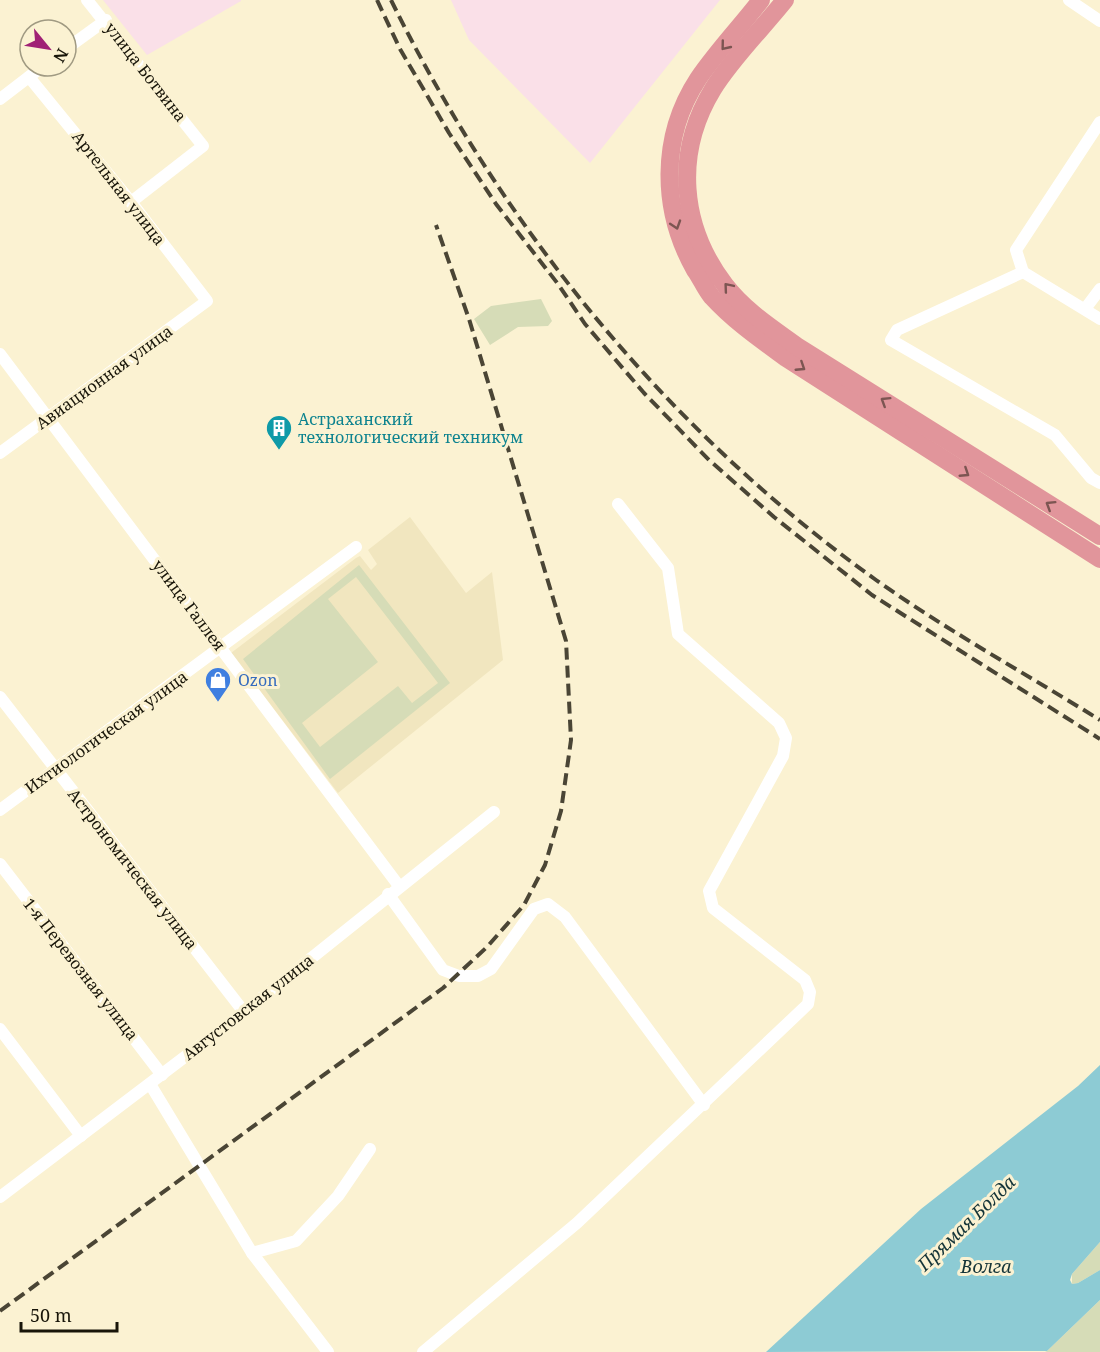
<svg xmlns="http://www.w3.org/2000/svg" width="1100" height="1352" font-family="'Noto Serif',serif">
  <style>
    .industrial { fill: #fae0e8 }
    .built { fill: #f1e6bf }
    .green { fill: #d6dcb7; fill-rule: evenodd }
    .water { fill: #8dcbd4 }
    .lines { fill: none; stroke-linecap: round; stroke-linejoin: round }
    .minor { stroke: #fff; stroke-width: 12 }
    .highway { stroke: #e1959b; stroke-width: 18 }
    .rail { stroke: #4a4535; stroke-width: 4; stroke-dasharray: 12 6; stroke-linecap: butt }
    .oneway { stroke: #7c5552 }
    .labels { text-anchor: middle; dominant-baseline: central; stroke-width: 6; stroke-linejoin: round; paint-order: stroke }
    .street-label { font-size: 16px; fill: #181509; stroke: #fbf2d2 }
    .culture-label { font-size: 16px; fill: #0d838f; stroke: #fbf2d2; text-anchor: start }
    .shop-label { font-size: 16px; fill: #366cbe; stroke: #fbf2d2; text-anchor: start }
    .water-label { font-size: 18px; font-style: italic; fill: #143438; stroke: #fbf2d2 }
  </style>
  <rect width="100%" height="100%" fill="#fbf2d2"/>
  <g class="industrial">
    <polygon points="103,0 241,0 241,1 147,55"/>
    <polygon points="451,0 720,0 590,163 469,40"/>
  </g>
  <polygon class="built" points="410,517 466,593 492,572 503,660 338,793 231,653 356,558 360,556 371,570 377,564 368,550"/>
  <g class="green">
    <polygon points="541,299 552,321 548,326 518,327 490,345 474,319 491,306"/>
    <path d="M359,565L450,683L330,779L243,659ZM356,577L438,683L412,703L398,686L320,747L302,723L378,662L328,599Z"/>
    <polygon points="1100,1242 1100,1270 1078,1283 1072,1284 1072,1274"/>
    <polygon points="1100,1300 1100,1352 1045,1352 1047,1351"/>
  </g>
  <polygon class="water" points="1100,1065 1100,1242 1072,1274 1070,1280 1072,1284 1078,1283 1100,1270 1100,1300 1047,1351 766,1352 921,1209 1078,1086"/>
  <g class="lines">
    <g class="minor">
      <polyline points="87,0 203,146 131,202"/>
      <polyline points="1069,0 1100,21"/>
      <polyline points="66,49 106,20"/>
      <polyline points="0,99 43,66"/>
      <polyline points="1100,122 1016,250 1023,272 1100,319"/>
      <polyline points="1023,272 897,330 891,340 1055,435 1091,478 1100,483"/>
      <polyline points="1085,309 1100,289"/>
      <polyline points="0,354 399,886"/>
      <polyline points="0,453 207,301 131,202 29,77"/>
      <polyline points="0,697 244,1012"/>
      <polyline points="0,810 356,547"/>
      <polyline points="0,864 162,1075"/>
      <polyline points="388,894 443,970 459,976 478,976 491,969 534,909 548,904 565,917 704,1105"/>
      <polyline points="0,1029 81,1136"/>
      <polyline points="150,1084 252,1253 328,1352"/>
      <polyline points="0,1197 244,1012 494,812"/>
      <polyline points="252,1253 296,1241 338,1196 370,1149"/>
      <polyline points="423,1352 577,1223 808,1004 810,992 805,980 713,908 709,891 783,756 786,738 779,723 678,634 668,568 618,504"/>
    </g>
    <g class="highway">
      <path d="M761,0C741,26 717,51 698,79C660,137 661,210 695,270C701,278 705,289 712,297C734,321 760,339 786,358L1100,559"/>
      <path d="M785,0C762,29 733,57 713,89C674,153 680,226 725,285C745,311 772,328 798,347L1100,536"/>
    </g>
    <g class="rail">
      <polyline points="377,0 400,49 449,133 496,204 558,284 585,324 644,393 709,460 774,517 872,595 1100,739"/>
      <path d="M391,0C504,230 668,431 876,580C948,631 1026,674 1100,720"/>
      <polyline points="0,1311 443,988 487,947 524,905 545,865 561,811 571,740 566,641 469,319 436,225"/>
    </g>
  </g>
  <defs><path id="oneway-chevron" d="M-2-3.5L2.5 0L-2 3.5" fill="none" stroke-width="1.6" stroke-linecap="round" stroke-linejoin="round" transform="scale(1.5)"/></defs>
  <g class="oneway">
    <use href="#oneway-chevron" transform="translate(725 46) rotate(129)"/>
    <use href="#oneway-chevron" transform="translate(676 225) rotate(72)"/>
    <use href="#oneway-chevron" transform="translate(728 287) rotate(-130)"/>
    <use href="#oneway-chevron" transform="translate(801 367) rotate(33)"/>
    <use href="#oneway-chevron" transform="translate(885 401) rotate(-148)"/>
    <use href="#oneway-chevron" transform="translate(965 473) rotate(33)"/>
    <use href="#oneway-chevron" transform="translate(1050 505) rotate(-148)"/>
  </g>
  <defs>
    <g id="building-pin" transform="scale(1.35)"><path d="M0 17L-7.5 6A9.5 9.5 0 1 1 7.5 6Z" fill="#0f9aa8" stroke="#fbf2d2"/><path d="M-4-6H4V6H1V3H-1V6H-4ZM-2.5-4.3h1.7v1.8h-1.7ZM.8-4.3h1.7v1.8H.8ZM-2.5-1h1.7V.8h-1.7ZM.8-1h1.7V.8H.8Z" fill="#fff"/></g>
    <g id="shop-pin" transform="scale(1.35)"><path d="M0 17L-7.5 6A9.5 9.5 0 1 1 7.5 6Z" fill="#3f7fe0" stroke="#fbf2d2"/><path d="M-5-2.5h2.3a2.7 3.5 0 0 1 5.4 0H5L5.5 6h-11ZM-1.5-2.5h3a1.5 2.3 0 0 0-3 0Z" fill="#fff"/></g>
  </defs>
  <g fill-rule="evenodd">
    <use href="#building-pin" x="279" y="428"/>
    <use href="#shop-pin" x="218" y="680"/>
  </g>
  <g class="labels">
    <g class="street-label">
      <text transform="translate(146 72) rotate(52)">улица Ботвина</text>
      <text transform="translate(119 188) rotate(52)">Артельная улица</text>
      <text transform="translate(104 377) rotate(-36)">Авиационная улица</text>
      <text transform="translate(189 605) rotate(53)">улица Галлея</text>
      <text transform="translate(106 732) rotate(-36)">Ихтиологическая улица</text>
      <text transform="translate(133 869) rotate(52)">Астрономическая улица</text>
      <text transform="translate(81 969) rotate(52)">1-я Перевозная улица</text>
      <text transform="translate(248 1007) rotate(-38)">Августовская улица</text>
    </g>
    <g class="culture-label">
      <text x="298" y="419">Астраханский<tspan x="298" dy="18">технологический техникум</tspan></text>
    </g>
    <g class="shop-label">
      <text x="238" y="680">Ozon</text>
    </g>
    <g class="water-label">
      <text transform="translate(966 1223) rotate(-44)">Прямая Болда</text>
      <text x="986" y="1266">Волга</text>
    </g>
  </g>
  <g transform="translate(48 48) rotate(120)"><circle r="28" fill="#fbf2d2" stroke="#a09a82" stroke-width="1.5"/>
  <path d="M0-4.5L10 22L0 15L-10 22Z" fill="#a02175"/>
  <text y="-9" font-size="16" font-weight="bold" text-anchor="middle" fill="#181509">N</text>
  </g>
  <path d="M21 1322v9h96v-9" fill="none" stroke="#181509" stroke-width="3"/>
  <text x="30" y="1322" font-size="18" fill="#181509" stroke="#fbf2d2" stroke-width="4.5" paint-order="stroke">50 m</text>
</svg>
